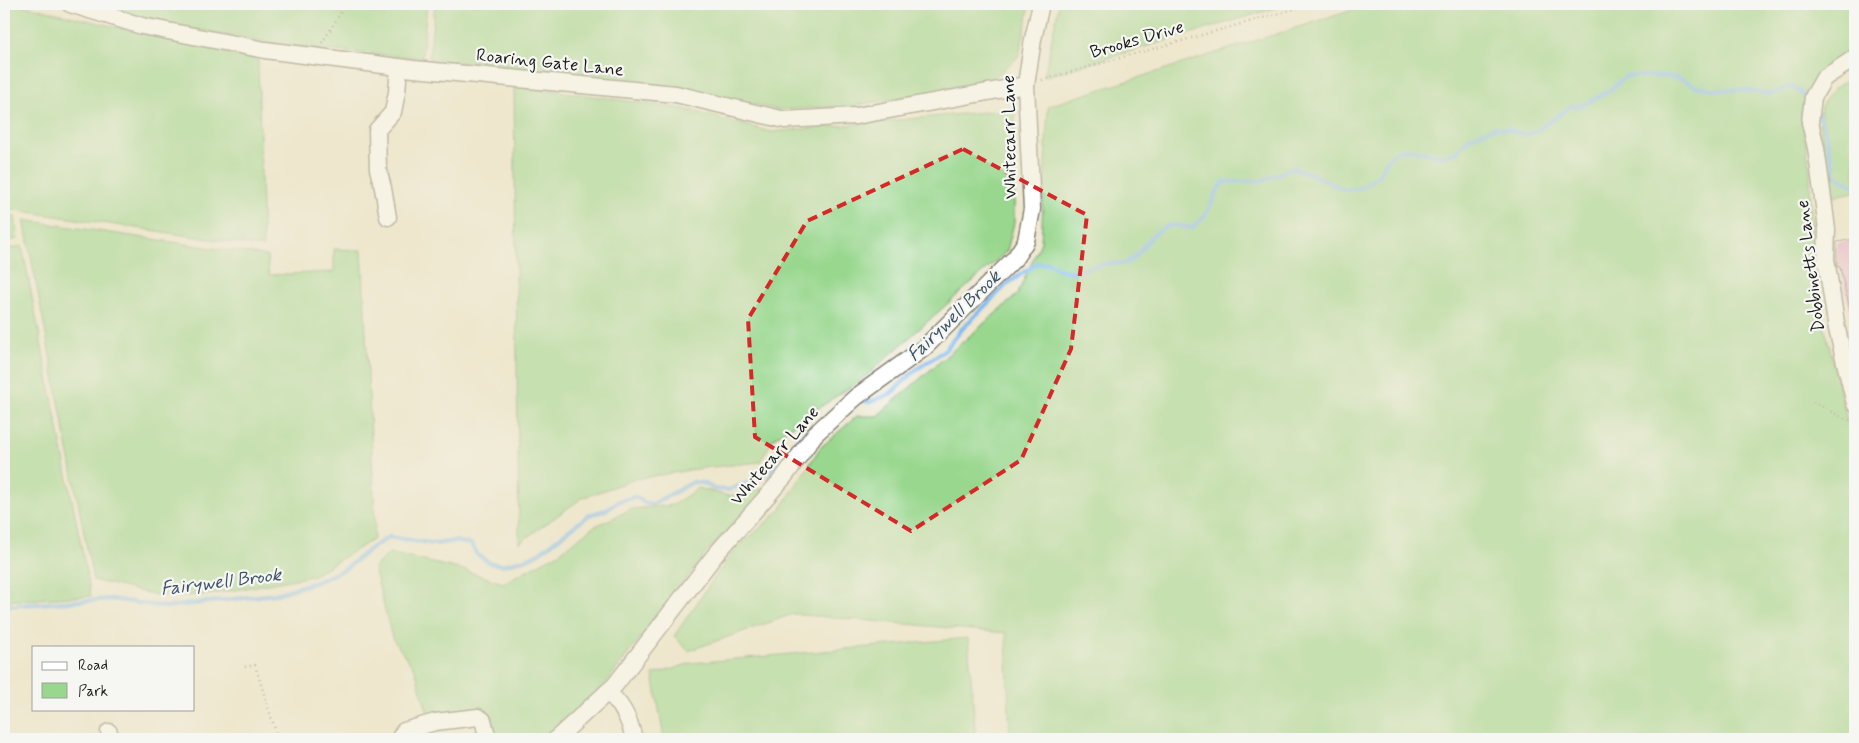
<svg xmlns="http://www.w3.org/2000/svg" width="1859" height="743" font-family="Mynerve,sans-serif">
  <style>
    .green { fill: #98d78d; stroke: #5a7a54 }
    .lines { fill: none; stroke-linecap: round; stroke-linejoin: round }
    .stream { stroke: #82bcf3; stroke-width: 4.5 }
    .building { fill: #e49bc9 }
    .minor-casing { stroke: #858275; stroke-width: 19 }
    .path { stroke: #858275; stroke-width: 2.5; stroke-dasharray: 1 4; stroke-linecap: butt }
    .minor { stroke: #fff; stroke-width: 16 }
    .marked { fill: none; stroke: #d62828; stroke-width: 4; stroke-dasharray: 10 6; stroke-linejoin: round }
    .labels { text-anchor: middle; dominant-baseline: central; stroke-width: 4.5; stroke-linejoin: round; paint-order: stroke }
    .street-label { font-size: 18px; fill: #1c1c1c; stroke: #f6f6f2 }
    .water-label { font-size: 19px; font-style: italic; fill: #405467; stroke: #f6f6f2 }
  </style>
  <rect width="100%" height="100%" fill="#f6f6f2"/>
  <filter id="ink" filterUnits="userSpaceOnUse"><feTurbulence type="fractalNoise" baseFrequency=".02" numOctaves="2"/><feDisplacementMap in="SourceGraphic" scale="10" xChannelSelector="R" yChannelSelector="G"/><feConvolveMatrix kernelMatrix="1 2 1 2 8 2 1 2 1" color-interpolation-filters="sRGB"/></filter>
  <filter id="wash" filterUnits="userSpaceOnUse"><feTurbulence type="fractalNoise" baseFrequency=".0096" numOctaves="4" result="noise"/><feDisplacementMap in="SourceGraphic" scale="20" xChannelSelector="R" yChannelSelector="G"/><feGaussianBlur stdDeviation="1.12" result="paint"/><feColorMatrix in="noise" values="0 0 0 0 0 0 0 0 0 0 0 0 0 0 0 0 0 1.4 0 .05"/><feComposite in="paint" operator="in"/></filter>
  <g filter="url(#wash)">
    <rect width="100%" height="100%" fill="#eee7ce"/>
    <g class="green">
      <polygon points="4,4 18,4 258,60 263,247 9,209 4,181"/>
      <polygon points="91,4 427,4 422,58 297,48 187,28"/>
      <polygon points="435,4 1030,4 1019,56 988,83 852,106 778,110 675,87 429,59"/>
      <polygon points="1059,4 1290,4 1044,77"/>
      <polygon points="1372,4 1855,4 1855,45 1825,68 1801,112 1810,171 1813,278 1847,420 1855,446 1855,739 1010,739 1006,633 793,614 688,651 674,636 731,554 780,510 820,448 857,416 877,416 1017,295 1041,242 1048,106"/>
      <polygon points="1855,72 1855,192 1834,196 1819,125 1821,106 1831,92"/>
      <polygon points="514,85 685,109 771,132 1015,109 1014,223 1007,251 865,377 774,438 760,462 703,468 635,479 582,498 519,543"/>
      <polygon points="4,214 15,216 18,239 4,242"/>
      <polygon points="24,220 267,256 269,275 334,272 334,249 362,250 375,521 374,539 312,576 207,595 160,596 93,580"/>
      <polygon points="22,246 91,596 4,601 4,250"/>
      <polygon points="772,486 707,552 605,684 546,739 494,739 486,711 429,718 415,670 392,638 374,567 390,553 463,570 503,583 559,553 593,527 632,509 673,505 698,488 729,496"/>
      <polygon points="968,638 976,739 664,739 653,675 691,663"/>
    </g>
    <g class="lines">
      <g class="stream">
        <polyline points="1817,113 1823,124 1836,176 1855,186"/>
        <path d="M858,400L870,402L890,394L917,369L945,350L962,329L1007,284L1036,264L1048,263L1061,270L1074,272L1103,264L1126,263L1134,258L1152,236L1165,227L1175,225L1191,228C1198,223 1205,218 1208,210C1214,200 1215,191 1224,182L1261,181L1292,168L1309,173L1345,190L1361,188L1378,176L1388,159L1398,151L1411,149L1429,154L1447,156L1456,152L1469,138L1495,127L1512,130L1525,135L1535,132L1570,107L1584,105L1610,90L1626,76H1665L1682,79L1695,86L1718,90H1743L1770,94L1792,86L1809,100"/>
        <polyline points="4,606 111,599 166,607 276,594 316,582 345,569 370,549 389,537 436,544 454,541 471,544 477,554 490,563 502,565 527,559 539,553 589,515 606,510 619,501 636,497 645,503 653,504 693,482 703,483 714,489 728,490 749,482 772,470 786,458 797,440 812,427"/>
      </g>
    </g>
    <g id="blocks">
      <polygon class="building" points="1855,239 1855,313 1851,314 1840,267 1837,267 1837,242"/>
    </g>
  </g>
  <g filter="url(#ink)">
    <use href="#blocks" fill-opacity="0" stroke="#858275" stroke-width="1"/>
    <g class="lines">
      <g class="minor-casing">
        <g id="minor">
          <polyline points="70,4 142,26 265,50 414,69 676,94 785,120 856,116 1026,85"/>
          <polyline points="1855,58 1824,78 1813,97 1810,122 1816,148 1824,206 1827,230 1826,259 1837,329 1855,404"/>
          <polyline points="388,217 383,188 378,169 377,130 393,112 397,92 399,67"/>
          <path d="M607,692C623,704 630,721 634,739"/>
          <polyline points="109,732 111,739"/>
          <polyline points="399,739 404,731 435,722 478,717 483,720 488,739"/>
          <polyline points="556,739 615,685 715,555 784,477 815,434 856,397 924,348 1015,258 1026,241 1032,209 1026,85 1033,39 1041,4"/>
        </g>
      </g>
      <g class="path">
        <polyline points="322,43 346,4"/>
        <polyline points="1042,80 1312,4"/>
        <polyline points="1813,402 1847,420 1854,420"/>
        <polyline points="245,667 255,665 278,739"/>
      </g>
      <use href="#minor" class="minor"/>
    </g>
  </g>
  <path d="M0 0H1859V743H0ZM963,149L1087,215L1071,349L1021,460L911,531L755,437L748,319L807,221Z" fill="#eee7ce" fill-opacity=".55" fill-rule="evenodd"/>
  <path class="marked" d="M963,149L1087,215L1071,349L1021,460L911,531L755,437L748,319L807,221Z"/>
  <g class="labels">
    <g class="street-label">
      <text transform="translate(1137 40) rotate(-16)">Brooks Drive</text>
      <text transform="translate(550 63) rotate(6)">Roaring Gate Lane</text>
      <text transform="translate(1010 137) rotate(-91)">Whitecarr Lane</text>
      <text transform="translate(1811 266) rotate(-97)">Dobbinetts Lane</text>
      <text transform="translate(775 456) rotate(-49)">Whitecarr Lane</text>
    </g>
    <g class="water-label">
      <text transform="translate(954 316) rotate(-44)">Fairywell Brook</text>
      <text transform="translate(221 582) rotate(-7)">Fairywell Brook</text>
    </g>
  </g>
  <rect width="1859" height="743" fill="none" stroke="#f6f6f2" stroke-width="20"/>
  <rect x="32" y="646" width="162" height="65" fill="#f6f6f2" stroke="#9f9f9c"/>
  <rect x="42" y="662" width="25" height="8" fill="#ffffff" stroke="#9f9f9c"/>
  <text x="78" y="670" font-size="15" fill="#1c1c1c">Road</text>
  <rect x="42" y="683" width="25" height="15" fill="#98d78d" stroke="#9f9f9c"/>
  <text x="78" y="696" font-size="15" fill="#1c1c1c">Park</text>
</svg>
